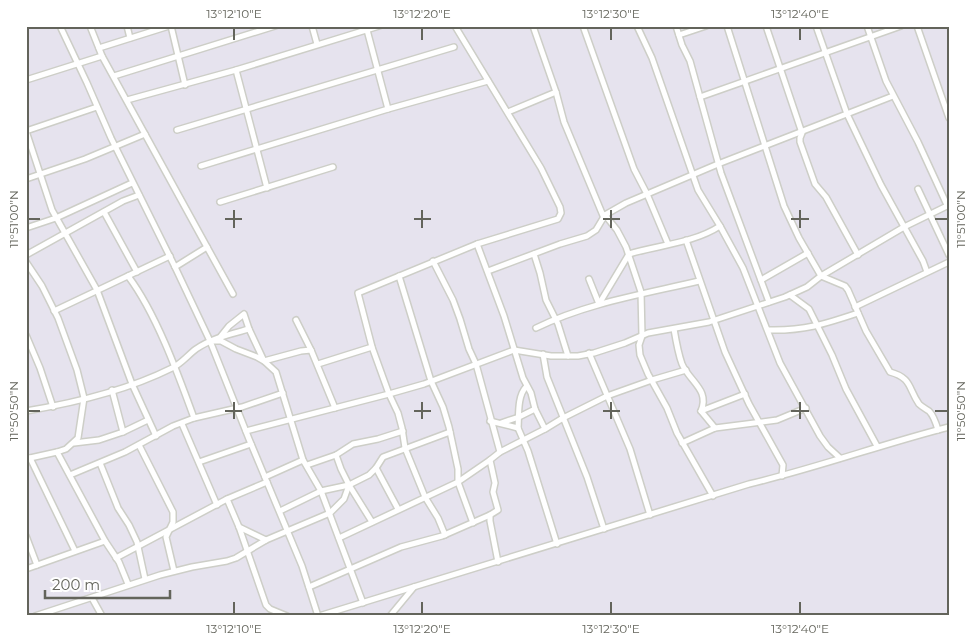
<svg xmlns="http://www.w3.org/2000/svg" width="975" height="642" font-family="Montserrat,sans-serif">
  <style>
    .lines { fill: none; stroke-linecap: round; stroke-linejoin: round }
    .minor-casing { stroke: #cdcec7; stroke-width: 8 }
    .minor { stroke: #fff; stroke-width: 5 }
    .ticks { fill: none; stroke: #63645b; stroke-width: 2 }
    .neatline { fill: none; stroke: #63645b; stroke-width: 2 }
    .ticks-label { font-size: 12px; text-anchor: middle; fill: #63645b }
  </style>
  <rect width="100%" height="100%" fill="#e6e3ee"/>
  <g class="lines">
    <g class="minor-casing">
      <g id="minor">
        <polyline points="60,26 87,83 111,138 175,267 210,341 249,439 302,566 318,616"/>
        <polyline points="90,26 102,56 207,247 175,267"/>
        <polyline points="127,26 130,38"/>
        <polyline points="171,26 185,85"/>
        <polyline points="312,26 317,44"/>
        <polyline points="533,26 556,92 564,122 604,218"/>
        <polyline points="583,26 634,169 647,194 668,244"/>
        <polyline points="637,26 652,58 698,190 720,226 743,268 780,363 820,436 828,447 840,458"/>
        <polyline points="676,26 682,45 690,61 721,173 769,302"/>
        <path d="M727,26L784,206L799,238L821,276L845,286L848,290L866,331L890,372C912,378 908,388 919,404C922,407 926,409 929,411C934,416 936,423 938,430"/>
        <polyline points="766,26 802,133 800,138 800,142 815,184 826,197 858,255"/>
        <polyline points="816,26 847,114 881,185 923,261 927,272"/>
        <polyline points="867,26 886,81 918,142 947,205"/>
        <polyline points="917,26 949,118"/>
        <polyline points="367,30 388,109"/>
        <polyline points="679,35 706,26"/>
        <polyline points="99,48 169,26"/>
        <polyline points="236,70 267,188"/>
        <polyline points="114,76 275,26"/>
        <polyline points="26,80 102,56"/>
        <polyline points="700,97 901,26"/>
        <polyline points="127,100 236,70 379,26"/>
        <polyline points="97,107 26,131 52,210 97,290 132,384 156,436"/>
        <polyline points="508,112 556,92"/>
        <polyline points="177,130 454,47"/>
        <polyline points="201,166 388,109 488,81"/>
        <polyline points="26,179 85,159 145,134"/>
        <polyline points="918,189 949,255"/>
        <polyline points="220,202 333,167"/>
        <polyline points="104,212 137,272"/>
        <polyline points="605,215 617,230 626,247 641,292 642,336 639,345 640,355 648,374 667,408 677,433 713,496"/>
        <polyline points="26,228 56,218 132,183"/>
        <polyline points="686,240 725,352 749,404 783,465 782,476"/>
        <polyline points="477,244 504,316 523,378 531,393 535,409 545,429"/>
        <polyline points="207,247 233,294"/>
        <polyline points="534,254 540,273 546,300 558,324 568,356"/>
        <polyline points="26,255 123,201 139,195"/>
        <polyline points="26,262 42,286 58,318 77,370 84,398 78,438 66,449 57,452"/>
        <polyline points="488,271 560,244 587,236 596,230 605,215 626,203 718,164 893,96"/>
        <path d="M128,276C156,313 178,374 194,418"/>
        <polyline points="589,279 599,304"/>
        <polyline points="761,280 808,253"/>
        <polyline points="790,295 809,309 832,355 846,389 877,446"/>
        <path d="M599,304L629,254C659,245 694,243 720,226"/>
        <polyline points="855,307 949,262"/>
        <polyline points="54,311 170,256"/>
        <polyline points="296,320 311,350"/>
        <path d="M536,328C587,303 644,294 699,281"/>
        <path d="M674,329C676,341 678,353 682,364C690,382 710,390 701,411"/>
        <path d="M768,330C804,331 825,324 858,313"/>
        <polyline points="26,335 40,368 53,407"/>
        <polyline points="221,336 229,326 244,314 249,329 264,361 301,351 311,350 335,408"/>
        <polyline points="210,341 221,341 236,349 257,357 264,361 276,372 303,460 321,491 363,603"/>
        <polyline points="589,353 630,449 650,515"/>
        <polyline points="543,354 547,377 587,477 604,529"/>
        <polyline points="318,364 372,347"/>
        <polyline points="112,390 123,432"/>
        <path d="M26,411C74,403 128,390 172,368C181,364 188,355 196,349C212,338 231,334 249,329"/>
        <polyline points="490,421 518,428 528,451 557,544"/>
        <polyline points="501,423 519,417 535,409"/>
        <polyline points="182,424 217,505"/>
        <path d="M518,428C519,416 517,396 526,387"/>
        <polyline points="715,428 701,411 745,394"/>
        <polyline points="246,431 389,394 424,384 514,350 551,356 578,356 594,353 625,343 648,333 709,322 785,297 807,287 821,276 904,227 949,205"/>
        <polyline points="74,443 99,440 123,432 148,420"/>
        <polyline points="682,443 715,428 777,420 806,408"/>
        <polyline points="139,445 173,512 173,522 166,537 174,571"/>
        <polyline points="500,452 545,429 563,418 607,396 652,380 686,370"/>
        <polyline points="30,458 57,452 105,541 119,562 128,584"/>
        <polyline points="26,459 30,458 31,460 75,551"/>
        <polyline points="199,462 251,444"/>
        <polyline points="100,463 118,508 129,525 137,542 145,579"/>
        <polyline points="307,465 336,455 353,444 378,439 403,431"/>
        <polyline points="376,468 398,509"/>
        <polyline points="70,475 125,452 173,426 194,418 242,407 283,393"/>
        <polyline points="265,477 303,460"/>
        <polyline points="349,485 372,522"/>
        <polyline points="227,499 239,527 266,605 270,609 287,616"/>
        <polyline points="280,511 321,491 349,485 341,469 336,455"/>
        <polyline points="490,515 490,521 498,562"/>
        <polyline points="473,523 458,482 490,460"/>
        <polyline points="239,527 266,540"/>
        <polyline points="445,535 438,518 425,497 405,448 402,428 398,413 389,394 372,347 358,293 477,244 558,219 561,213 560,207 541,168 455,26"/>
        <polyline points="26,536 37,565"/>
        <polyline points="339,538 458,482 458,469 449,427 443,407 431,381 399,276"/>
        <polyline points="116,558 227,499 267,482"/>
        <polyline points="26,569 105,541"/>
        <polyline points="309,587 401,547 442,536 490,515 498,510 493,492 495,483 490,460 500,452 476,364 469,349 460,319 453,300 433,261"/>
        <polyline points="92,598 102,616"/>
        <polyline points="35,616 160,575 192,567 227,561 236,558 266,540 330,513 344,499 349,485 369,475 376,468 383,457 450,432"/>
        <path d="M319,616L749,484C817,468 882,444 949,427"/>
        <polyline points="390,616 414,587"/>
      </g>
    </g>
    <use href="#minor" class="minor"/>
  </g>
  <path class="ticks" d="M234,28V40M422,28V40M611,28V40M800,28V40M234,210V228M422,210V228M611,210V228M800,210V228M28,219H40M225,219H242M414,219H431M603,219H620M791,219H809M935,219H948M234,402V419M422,402V419M611,402V419M800,402V419M28,411H40M225,411H242M414,411H431M603,411H620M791,411H809M935,411H948M234,602V614M422,602V614M611,602V614M800,602V614"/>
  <rect width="975" height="642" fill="none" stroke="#ffffff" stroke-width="55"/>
  <path d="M45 590v8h125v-8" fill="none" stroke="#63645b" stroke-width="2.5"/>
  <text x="52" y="590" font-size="15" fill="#63645b" stroke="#ffffff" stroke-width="4" paint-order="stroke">200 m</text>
  <rect x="28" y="28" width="920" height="586" class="neatline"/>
  <g class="ticks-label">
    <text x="234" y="18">13°12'10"E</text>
    <text x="422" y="18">13°12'20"E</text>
    <text x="611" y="18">13°12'30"E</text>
    <text x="800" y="18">13°12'40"E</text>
    <text transform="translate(14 219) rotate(-90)" y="4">11°51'00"N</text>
    <text transform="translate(961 219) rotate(-90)" y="4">11°51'00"N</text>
    <text transform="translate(14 411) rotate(-90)" y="4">11°50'50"N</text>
    <text transform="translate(961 411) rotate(-90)" y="4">11°50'50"N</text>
    <text x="234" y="633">13°12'10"E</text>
    <text x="422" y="633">13°12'20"E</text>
    <text x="611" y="633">13°12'30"E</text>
    <text x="800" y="633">13°12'40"E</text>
  </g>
</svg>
